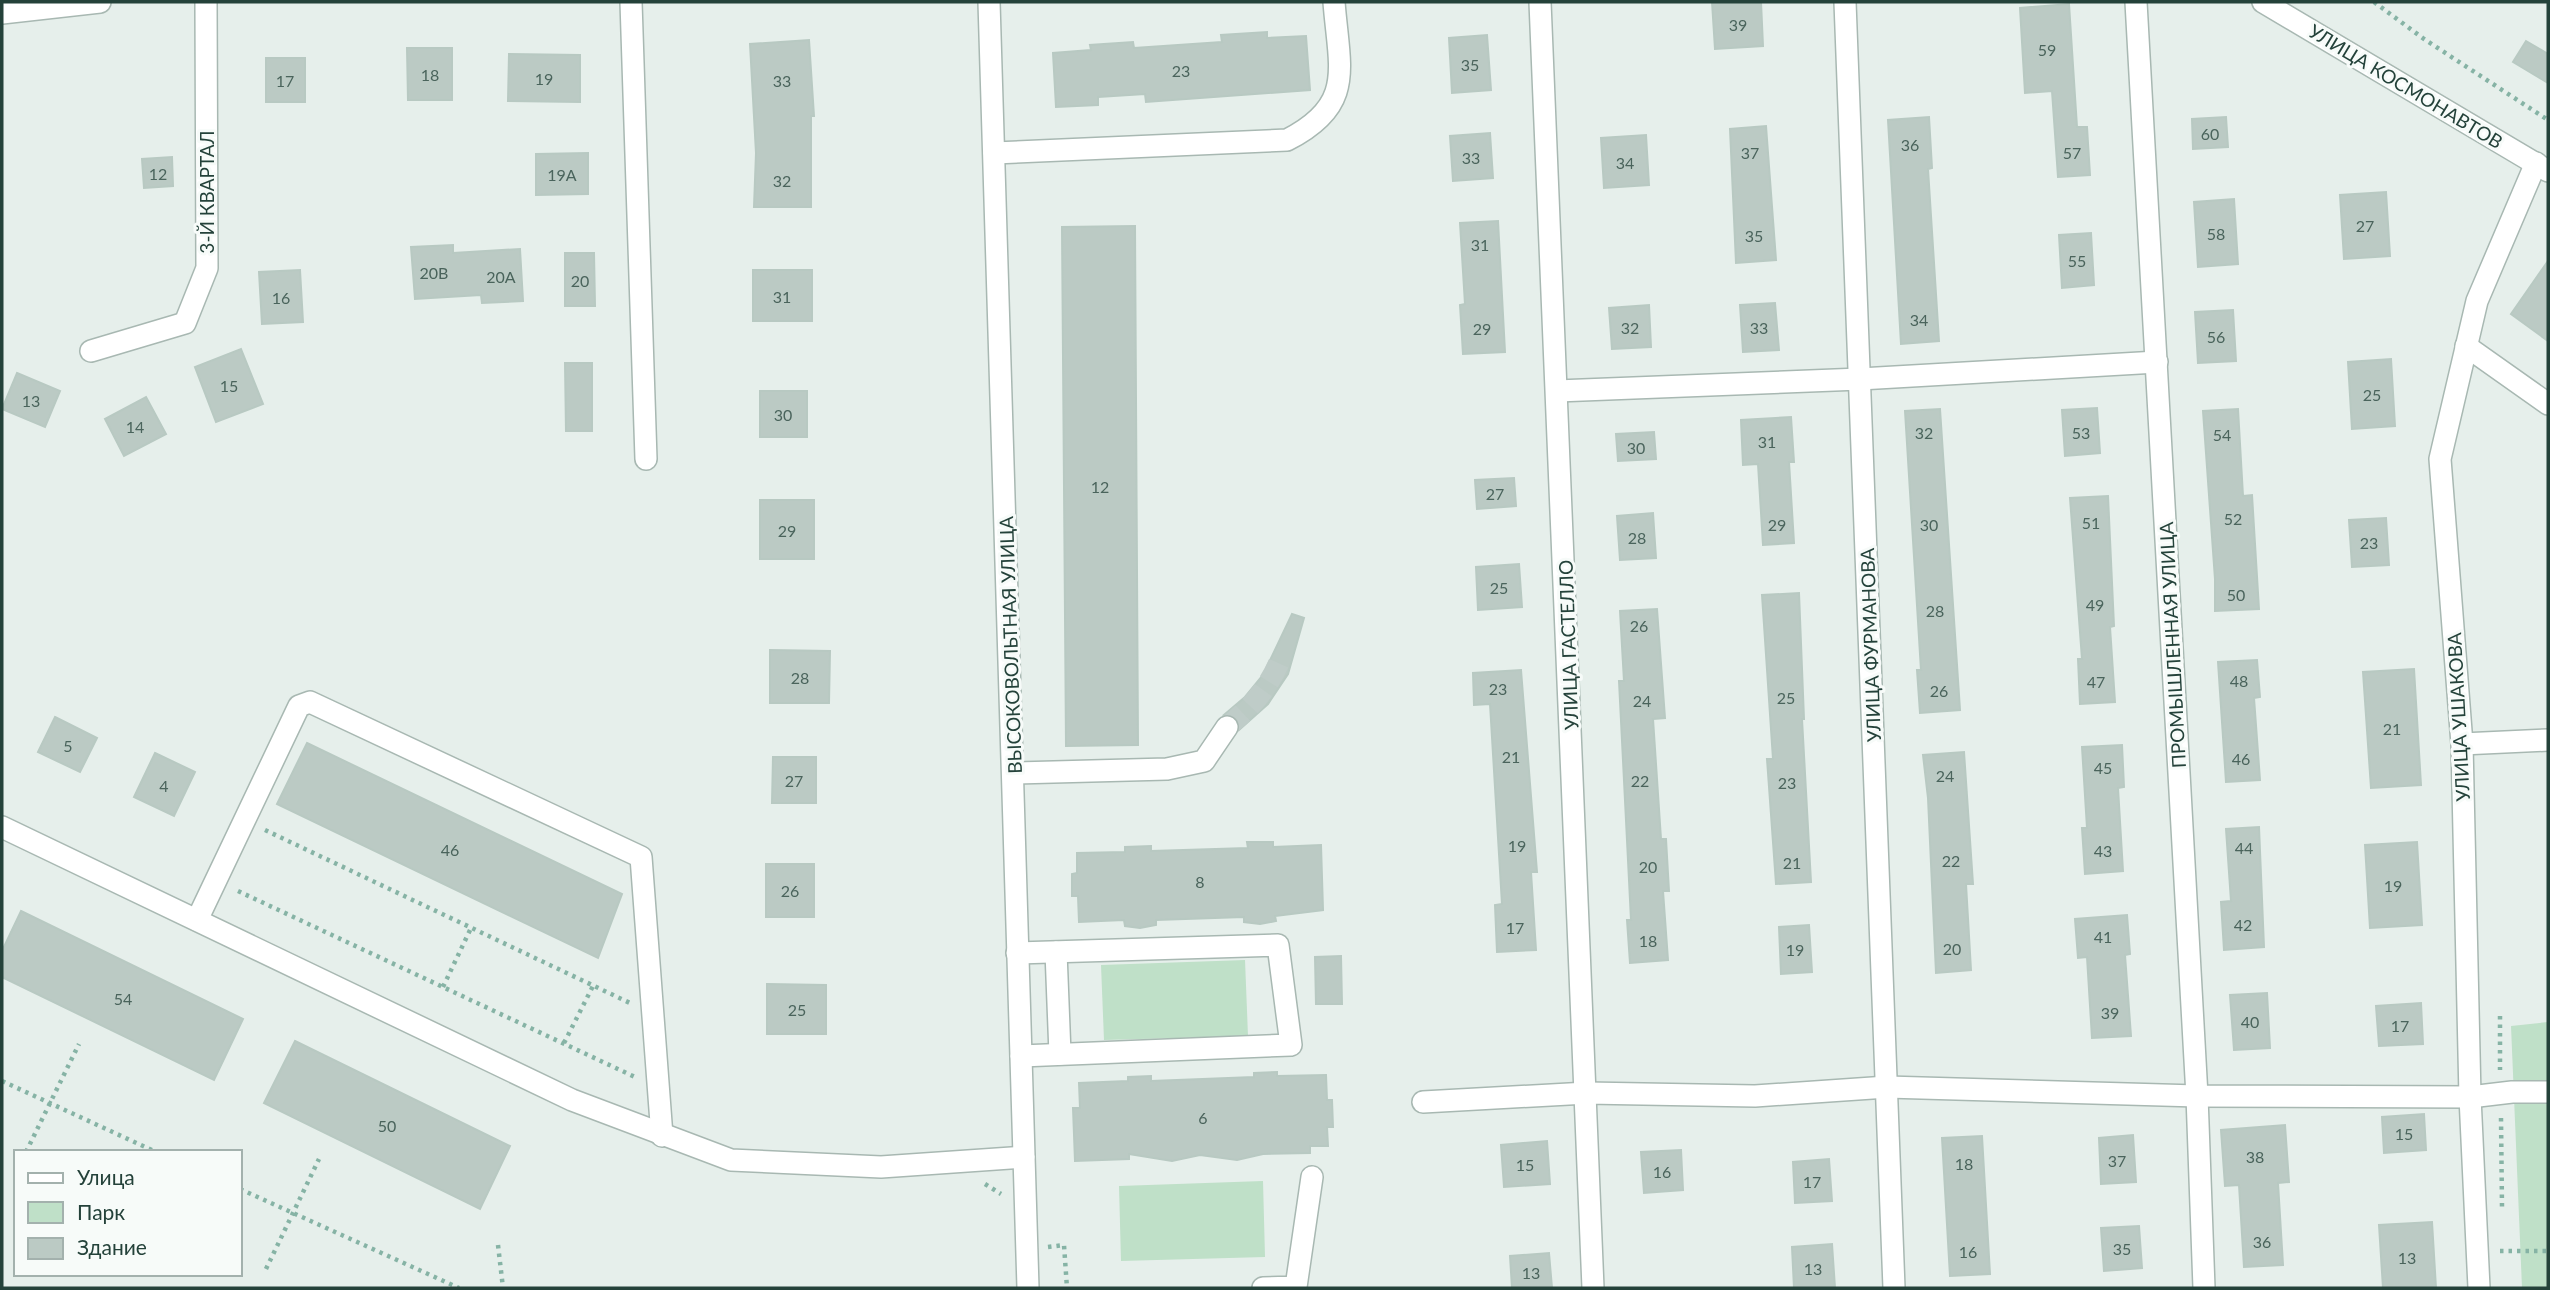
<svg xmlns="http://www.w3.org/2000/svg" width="2550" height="1290" font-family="Lato,sans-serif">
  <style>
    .green { fill: #bfe0c8 }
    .building { fill: #bbcac4; stroke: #b8c9c2; stroke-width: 2 }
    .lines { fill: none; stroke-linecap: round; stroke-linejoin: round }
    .minor-tunnel { stroke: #bfccc8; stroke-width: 21; stroke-dasharray: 21 10; stroke-linecap: butt }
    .minor-casing { stroke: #a8b8b2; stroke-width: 24 }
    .path { stroke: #86b3a5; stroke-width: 4.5; stroke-dasharray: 3.5 5; stroke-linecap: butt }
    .minor { stroke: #fff; stroke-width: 21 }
    .labels { text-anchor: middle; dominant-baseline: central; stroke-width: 6; stroke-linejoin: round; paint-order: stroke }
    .number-label { font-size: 16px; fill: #4a645c }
    .street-label { font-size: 19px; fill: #24423a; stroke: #f7fbf9 }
  </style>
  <rect width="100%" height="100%" fill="#e6efeb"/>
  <g class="green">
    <polygon points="1245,960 1248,1036 1104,1040 1101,965"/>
    <polygon points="2548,1022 2548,1288 2522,1288 2511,1026"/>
    <polygon points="1263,1181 1265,1257 1121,1261 1119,1186"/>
  </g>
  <g class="building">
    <polygon points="1712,2 1761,2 1763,46 1715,49"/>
    <polygon points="2069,4 2077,127 2087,127 2090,175 2058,177 2052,91 2025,93 2020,8"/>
    <polygon points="1267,32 1267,38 1306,36 1310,90 1146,102 1145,94 1098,97 1098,105 1056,107 1053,53 1091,50 1090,45 1133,42 1134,48 1222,42 1221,35"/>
    <polygon points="1487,35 1491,90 1452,93 1449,38"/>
    <polygon points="809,40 814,116 811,116 811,207 754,207 756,153 750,44"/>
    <polygon points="2526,41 2548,54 2548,83 2513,62"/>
    <polygon points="407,48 452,48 452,100 408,100"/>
    <polygon points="509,54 580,55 580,102 508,101"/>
    <rect x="266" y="58" width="39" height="44"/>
    <polygon points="1929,117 1932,168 1928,169 1939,341 1901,344 1888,120"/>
    <polygon points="2226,117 2228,147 2193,149 2192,119"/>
    <polygon points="1766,126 1776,260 1736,263 1730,129"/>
    <polygon points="1490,133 1493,178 1453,181 1450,136"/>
    <polygon points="1646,135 1649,185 1604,188 1601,138"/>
    <polygon points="588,153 588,194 536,195 536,154"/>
    <polygon points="172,157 173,186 144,188 142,159"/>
    <polygon points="2386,192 2390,256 2344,259 2340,195"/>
    <polygon points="2234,199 2238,264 2198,267 2194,202"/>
    <polygon points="1498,221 1505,352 1463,354 1460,305 1465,304 1460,223"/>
    <polygon points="1135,226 1138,745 1066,746 1062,227"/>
    <polygon points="2091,233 2094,285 2062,288 2059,235"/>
    <polygon points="453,245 453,253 520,249 523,301 482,303 481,295 415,299 411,247"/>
    <polygon points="565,253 594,253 595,306 565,306"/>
    <polygon points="2548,261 2548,341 2511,314"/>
    <polygon points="300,270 303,322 262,324 259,272"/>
    <rect x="753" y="270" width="59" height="51"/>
    <polygon points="1775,303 1779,350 1743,352 1740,305"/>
    <polygon points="1649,305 1651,347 1612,349 1609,308"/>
    <polygon points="2233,310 2236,361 2198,363 2195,312"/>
    <polygon points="241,349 263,404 216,422 195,367"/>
    <polygon points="2391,359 2395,426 2352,429 2348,362"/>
    <polygon points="565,363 592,363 592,431 566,431"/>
    <polygon points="17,373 60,391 45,427 2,409"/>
    <rect x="760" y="391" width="47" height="46"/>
    <polygon points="146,397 166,434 124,456 105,419"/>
    <polygon points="2097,408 2100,453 2065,456 2062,410"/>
    <polygon points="1940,409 1960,710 1920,713 1917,670 1921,670 1905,411"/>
    <polygon points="2238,409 2243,496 2252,495 2259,609 2215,611 2215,579 2203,411"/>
    <polygon points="1791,417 1794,462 1789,462 1794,543 1763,545 1758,464 1743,465 1741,420"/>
    <polygon points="1654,432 1656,459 1618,461 1616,434"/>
    <polygon points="1514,478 1516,506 1477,509 1475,480"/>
    <polygon points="2108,496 2114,626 2110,627 2115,702 2080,704 2078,659 2082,659 2070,498"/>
    <rect x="760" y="500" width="54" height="59"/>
    <polygon points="1653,513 1656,558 1620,560 1617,516"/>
    <polygon points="2386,518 2389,565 2352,567 2349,520"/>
    <polygon points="1519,564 1522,607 1478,610 1476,567"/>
    <polygon points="1799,593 1804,719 1802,719 1811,882 1776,884 1767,759 1773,759 1762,595"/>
    <polygon points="1657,609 1665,718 1653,719 1661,839 1666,839 1669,891 1663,891 1668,960 1630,963 1627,920 1631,920 1619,681 1624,681 1620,611"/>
    <polygon points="1292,614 1304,618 1288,674 1268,704 1239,730 1235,717 1224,715 1245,697 1263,675"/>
    <polygon points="770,650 830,651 829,703 770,703"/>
    <polygon points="2257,660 2260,697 2254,698 2260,780 2226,782 2218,662"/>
    <polygon points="2414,669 2421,785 2371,788 2363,672"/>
    <polygon points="1521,670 1537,872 1531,872 1536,950 1497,952 1495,905 1502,904 1490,704 1474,705 1473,673"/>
    <polygon points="55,717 97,738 80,772 38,752"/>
    <polygon points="307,743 622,894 598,958 277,804"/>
    <polygon points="2122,745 2124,787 2118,788 2123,871 2085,874 2082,828 2087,828 2082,747"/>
    <polygon points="1964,752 1973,884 1966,884 1971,970 1936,973 1928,798 1923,755"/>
    <polygon points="155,753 195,772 174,816 134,797"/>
    <polygon points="773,757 816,757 816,803 772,803"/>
    <polygon points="2259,827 2264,947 2224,950 2221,902 2231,901 2226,829"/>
    <polygon points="1247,842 1273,842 1273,847 1321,845 1323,910 1275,916 1276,921 1260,924 1244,922 1244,917 1156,920 1156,925 1140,928 1125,926 1124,920 1079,922 1078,896 1072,896 1072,874 1077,873 1077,853 1125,852 1125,847 1151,846 1151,851 1248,848"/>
    <polygon points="2417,842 2422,925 2370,928 2365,845"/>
    <rect x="766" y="864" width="48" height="53"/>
    <polygon points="21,911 243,1019 214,1080 2,977 2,951"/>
    <polygon points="2127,915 2130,954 2125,955 2131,1036 2092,1038 2087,957 2078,958 2075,919"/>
    <polygon points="1809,925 1812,972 1781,974 1779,927"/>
    <polygon points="1341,956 1342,1004 1316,1004 1315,957"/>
    <polygon points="767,984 826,985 826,1034 767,1034"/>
    <polygon points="2267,993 2270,1048 2234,1050 2230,995"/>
    <polygon points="2421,1003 2423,1044 2379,1046 2376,1006"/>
    <polygon points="295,1041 510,1146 480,1209 264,1103"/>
    <polygon points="1277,1072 1277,1076 1326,1075 1327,1100 1332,1100 1333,1127 1327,1127 1328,1146 1310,1146 1310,1153 1263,1154 1237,1160 1200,1155 1172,1161 1129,1154 1129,1159 1075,1161 1073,1108 1080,1108 1079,1083 1128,1081 1128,1077 1151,1076 1151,1081 1254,1077 1254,1073"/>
    <polygon points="2424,1114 2426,1150 2384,1153 2382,1117"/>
    <polygon points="2285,1125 2289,1182 2278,1183 2283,1265 2244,1267 2239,1185 2225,1186 2221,1130"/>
    <polygon points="2133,1135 2136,1182 2101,1184 2099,1138"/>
    <polygon points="1982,1136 1990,1274 1950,1276 1942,1138"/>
    <polygon points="1547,1141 1550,1184 1504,1187 1501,1145"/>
    <polygon points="1681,1150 1683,1190 1644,1193 1641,1152"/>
    <polygon points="1829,1159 1832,1201 1795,1203 1793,1162"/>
    <polygon points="2432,1222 2436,1288 2383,1288 2379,1225"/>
    <polygon points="2139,1226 2142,1268 2104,1271 2101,1228"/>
    <polygon points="1832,1244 1835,1288 1794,1288 1792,1247"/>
    <polygon points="1549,1253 1552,1288 1512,1288 1510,1256"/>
  </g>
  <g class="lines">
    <path class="minor-tunnel" d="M1227,727C1253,706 1270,686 1282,655"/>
    <g class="minor-casing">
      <g id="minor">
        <polyline points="631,2 646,459"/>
        <polyline points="989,2 1028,1288"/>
        <polyline points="1540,2 1593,1288"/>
        <polyline points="1845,2 1894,1288"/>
        <polyline points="2136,2 2197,1096 2204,1288"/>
        <polyline points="2263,2 2548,171"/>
        <polyline points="2,13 100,2"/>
        <path d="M994,153L1287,140C1356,105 1339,68 1334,2"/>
        <polyline points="2466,346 2548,404"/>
        <polyline points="91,351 185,323 207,268 206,2"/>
        <polyline points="1557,391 1860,379 2157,362"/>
        <polyline points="2462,744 2548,740"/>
        <polyline points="1015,773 1167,769 1204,761 1227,727"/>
        <polyline points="2,827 572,1100 731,1160 881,1167 1024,1157"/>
        <polyline points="197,920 299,706 310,702 641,857 662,1136"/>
        <polyline points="1056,952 1060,1054"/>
        <polyline points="1017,953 1278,945 1291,1045 1021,1056"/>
        <polyline points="1423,1102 1587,1093 1755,1096 1887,1087 2197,1096 2470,1097 2512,1092 2548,1092"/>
        <polyline points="1263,1288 1296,1287 1312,1177"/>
        <polyline points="2479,1288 2470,1097 2462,744 2440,459 2477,301 2536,163"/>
      </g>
    </g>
    <g class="path">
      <polyline points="2374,2 2424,39 2548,120"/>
      <polyline points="265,830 630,1003"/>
      <polyline points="238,891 635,1077"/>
      <polyline points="443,987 471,928"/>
      <polyline points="2500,1016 2500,1070"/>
      <polyline points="564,1043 593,986"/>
      <polyline points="2,1081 156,1152"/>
      <polyline points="2501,1118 2502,1207"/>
      <polyline points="26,1152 79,1044"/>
      <polyline points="985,1184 1001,1194"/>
      <polyline points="240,1189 459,1288"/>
      <polyline points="498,1245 503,1288"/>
      <polyline points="1048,1247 1064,1245 1067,1288"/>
      <polyline points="2500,1251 2548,1251"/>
      <polyline points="266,1269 319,1159"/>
    </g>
    <use href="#minor" class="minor"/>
  </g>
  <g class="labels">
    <g class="number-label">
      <text x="1738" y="24">39</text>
      <text x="2047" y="49">59</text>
      <text x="1470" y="64">35</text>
      <text x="1181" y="70">23</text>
      <text x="430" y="74">18</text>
      <text x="544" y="78">19</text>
      <text x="285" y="80">17</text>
      <text x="782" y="80">33</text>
      <text x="2210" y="133">60</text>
      <text x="1910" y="144">36</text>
      <text x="1750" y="152">37</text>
      <text x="2072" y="152">57</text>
      <text x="1471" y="157">33</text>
      <text x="1625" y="162">34</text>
      <text x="158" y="173">12</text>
      <text x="562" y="174">19А</text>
      <text x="782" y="180">32</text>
      <text x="2365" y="225">27</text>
      <text x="2216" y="233">58</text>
      <text x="1754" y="235">35</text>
      <text x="1480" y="244">31</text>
      <text x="2077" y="260">55</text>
      <text x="434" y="272">20В</text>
      <text x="501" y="276">20А</text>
      <text x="580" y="280">20</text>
      <text x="782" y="296">31</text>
      <text x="281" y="297">16</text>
      <text x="1919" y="319">34</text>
      <text x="1630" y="327">32</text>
      <text x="1759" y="327">33</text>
      <text x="1482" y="328">29</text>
      <text x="2216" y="336">56</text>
      <text x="229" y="385">15</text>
      <text x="2372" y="394">25</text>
      <text x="31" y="400">13</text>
      <text x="783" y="414">30</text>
      <text x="135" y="426">14</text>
      <text x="1924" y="432">32</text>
      <text x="2081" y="432">53</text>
      <text x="2222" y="434">54</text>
      <text x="1767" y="441">31</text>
      <text x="1636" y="447">30</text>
      <text x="1100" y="486">12</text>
      <text x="1495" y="493">27</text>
      <text x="2233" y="518">52</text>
      <text x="2091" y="522">51</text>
      <text x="1777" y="524">29</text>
      <text x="1929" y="524">30</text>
      <text x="787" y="530">29</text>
      <text x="1637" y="537">28</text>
      <text x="2369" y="542">23</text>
      <text x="1499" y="587">25</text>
      <text x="2236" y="594">50</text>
      <text x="2095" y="604">49</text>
      <text x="1935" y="610">28</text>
      <text x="1639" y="625">26</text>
      <text x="800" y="677">28</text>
      <text x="2239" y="680">48</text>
      <text x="2096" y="681">47</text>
      <text x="1498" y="688">23</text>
      <text x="1939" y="690">26</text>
      <text x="1786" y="697">25</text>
      <text x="1642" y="700">24</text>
      <text x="2392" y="728">21</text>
      <text x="68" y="745">5</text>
      <text x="1511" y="756">21</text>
      <text x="2241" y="758">46</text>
      <text x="2103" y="767">45</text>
      <text x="1945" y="775">24</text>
      <text x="794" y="780">27</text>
      <text x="1640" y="780">22</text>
      <text x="1787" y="782">23</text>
      <text x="164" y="785">4</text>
      <text x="1517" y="845">19</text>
      <text x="2244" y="847">44</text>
      <text x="450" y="849">46</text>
      <text x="2103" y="850">43</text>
      <text x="1951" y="860">22</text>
      <text x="1792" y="862">21</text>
      <text x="1648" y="866">20</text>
      <text x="1200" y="881">8</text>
      <text x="2393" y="885">19</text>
      <text x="790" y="890">26</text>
      <text x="2243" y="924">42</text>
      <text x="1515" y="927">17</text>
      <text x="2103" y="936">41</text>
      <text x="1648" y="940">18</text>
      <text x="1952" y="948">20</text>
      <text x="1795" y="949">19</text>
      <text x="123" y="998">54</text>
      <text x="797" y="1009">25</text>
      <text x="2110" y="1012">39</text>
      <text x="2250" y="1021">40</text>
      <text x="2400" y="1025">17</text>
      <text x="1203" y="1117">6</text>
      <text x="387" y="1125">50</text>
      <text x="2404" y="1133">15</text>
      <text x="2255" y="1156">38</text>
      <text x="2117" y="1160">37</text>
      <text x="1964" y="1163">18</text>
      <text x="1525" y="1164">15</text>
      <text x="1662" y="1171">16</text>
      <text x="1812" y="1181">17</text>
      <text x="2262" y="1241">36</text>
      <text x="2122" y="1248">35</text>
      <text x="1968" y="1251">16</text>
      <text x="2407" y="1257">13</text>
      <text x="1813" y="1268">13</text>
      <text x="1531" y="1272">13</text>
    </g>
    <g class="street-label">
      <text transform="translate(2406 86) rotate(31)">УЛИЦА КОСМОНАВТОВ</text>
      <text transform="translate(206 192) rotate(-90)">3-Й КВАРТАЛ</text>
      <text transform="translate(1010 645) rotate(-92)">ВЫСОКОВОЛЬТНАЯ УЛИЦА</text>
      <text transform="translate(1568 645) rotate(-92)">УЛИЦА ГАСТЕЛЛО</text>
      <text transform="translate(1870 645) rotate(-92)">УЛИЦА ФУРМАНОВА</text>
      <text transform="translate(2172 645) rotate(-93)">ПРОМЫШЛЕННАЯ УЛИЦА</text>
      <text transform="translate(2458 717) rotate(-93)">УЛИЦА УШАКОВА</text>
    </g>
  </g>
  <rect width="2550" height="1290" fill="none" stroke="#24423a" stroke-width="7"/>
  <rect x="14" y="1150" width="228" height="126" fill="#f7fbf9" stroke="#a3b1ad" stroke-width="2"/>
  <rect x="28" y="1173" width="35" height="10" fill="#ffffff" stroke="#a3b1ad" stroke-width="2"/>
  <text x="77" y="1185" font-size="21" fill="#24423a">Улица</text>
  <rect x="28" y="1202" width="35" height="21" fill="#bfe0c8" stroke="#a3b1ad" stroke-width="2"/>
  <text x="77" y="1220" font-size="21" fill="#24423a">Парк</text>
  <rect x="28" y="1238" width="35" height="21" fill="#bbcac4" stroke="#a3b1ad" stroke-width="2"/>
  <text x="77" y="1255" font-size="21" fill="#24423a">Здание</text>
</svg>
